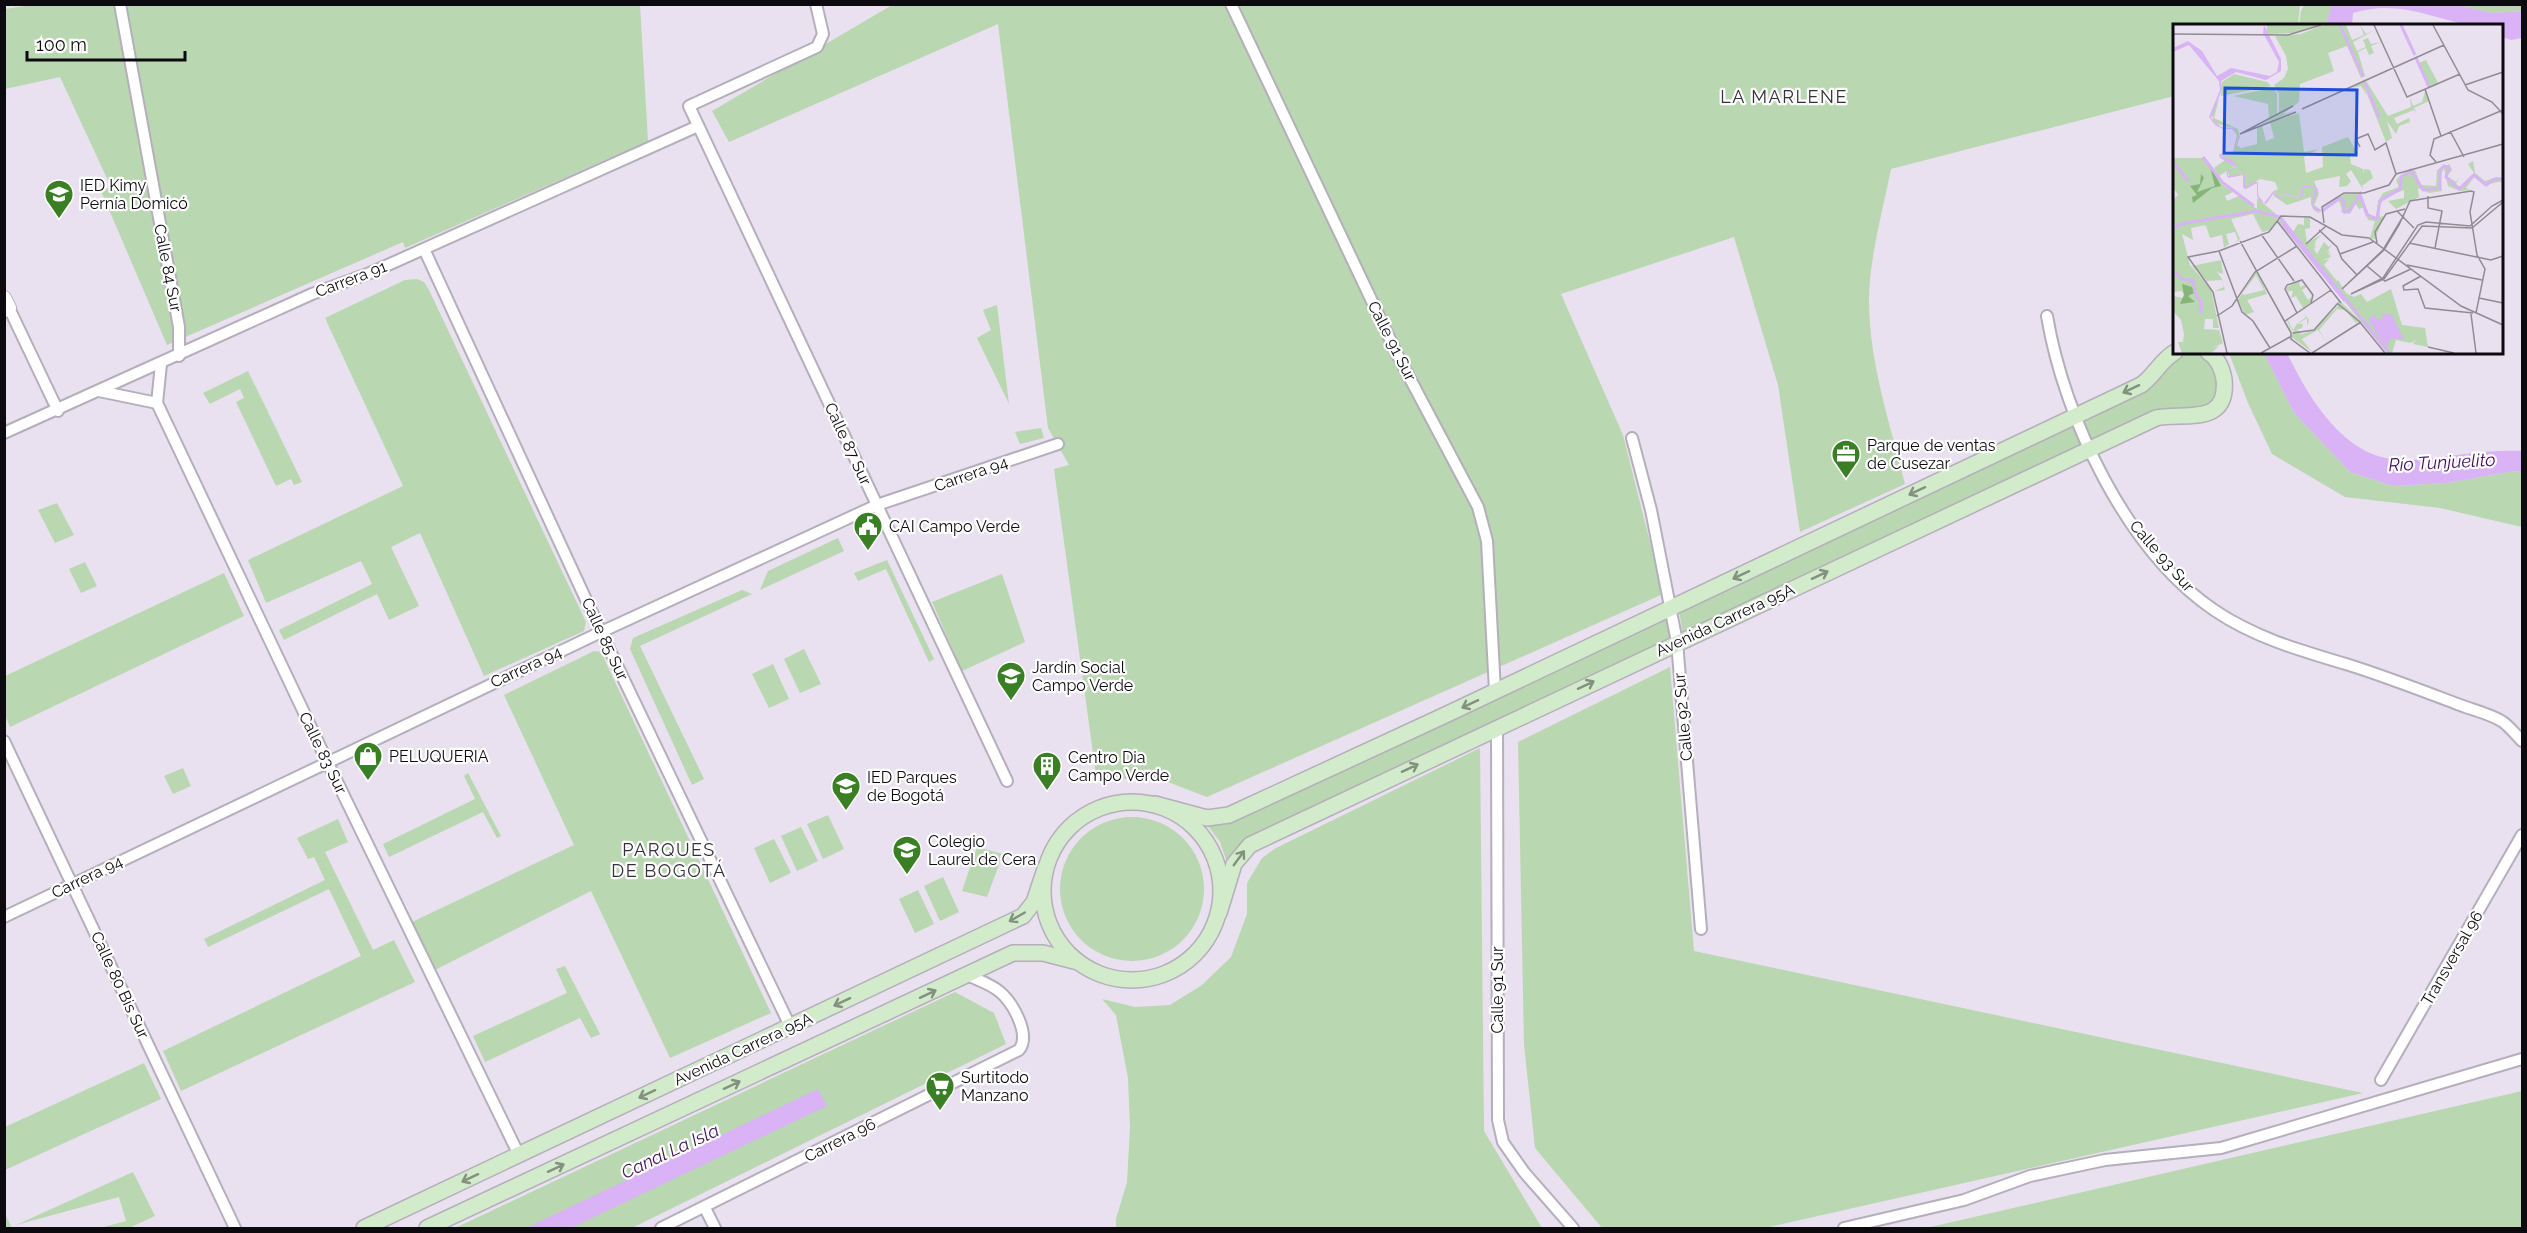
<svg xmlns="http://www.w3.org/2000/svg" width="2527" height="1233" font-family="Raleway,sans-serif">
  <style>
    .green { fill: #b9d7b0 }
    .water { fill: #d9b3f5 }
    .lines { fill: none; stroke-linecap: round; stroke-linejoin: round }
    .minor-casing { stroke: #b5aebb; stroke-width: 14 }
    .tertiary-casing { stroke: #b5aebb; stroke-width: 16 }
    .secondary-casing { stroke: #b5aebb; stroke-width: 18 }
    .minor { stroke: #fff; stroke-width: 10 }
    .tertiary { stroke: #fff; stroke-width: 14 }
    .secondary { stroke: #d2ebca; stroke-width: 15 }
    .oneway { stroke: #83917f }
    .labels { text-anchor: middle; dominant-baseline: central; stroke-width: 4.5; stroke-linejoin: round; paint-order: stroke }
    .poi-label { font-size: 16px; fill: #0d0a0f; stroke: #fff; text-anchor: start }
    .street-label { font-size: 16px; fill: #0d0a0f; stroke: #fff }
    .neighbourhood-label { font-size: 18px; letter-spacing: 1.5px; fill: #352f3a; stroke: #fff }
    .water-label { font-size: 18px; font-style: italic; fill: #43115d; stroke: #fff }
    .inset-river { fill: none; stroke: #d9b3f5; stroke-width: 3 }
    .inset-road { fill: none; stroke: #918b95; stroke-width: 1.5 }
    .view { fill: #1d4ed8; fill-opacity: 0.15; stroke: #1d4ed8; stroke-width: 3 }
    .inset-edge { fill: none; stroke: #0d0a0f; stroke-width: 3 }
  </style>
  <rect width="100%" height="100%" fill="#e9e1ef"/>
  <g class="green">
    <polygon points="31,5 640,5 648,141 405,248 403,242 167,345 101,191 111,187 60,77 5,89 5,9"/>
    <path d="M892,5H2300L2298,25L2174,26V96L1891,169C1883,209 1869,260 1869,300C1869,363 1890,423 1905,484L1800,532L1778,385L1734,237L1561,294L1623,435L1663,594L1207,797L1168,782L1114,778L1097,782L1054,469L1069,465L1048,428L998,24L729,142L712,111Z"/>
    <polygon points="2304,5 2334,5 2331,7 2327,25 2299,26 2301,11"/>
    <polygon points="2458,5 2522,5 2522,11 2492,13"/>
    <polygon points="417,279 424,282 429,290 586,622 584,631 484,676 420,533 391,547 419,606 389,620 377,594 284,640 279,630 372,584 361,561 266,603 248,560 403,486 325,318 405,280"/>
    <polygon points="997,305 1009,404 977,338 991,330 983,310"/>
    <path d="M2193,353C2221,360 2225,386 2208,408L2091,444L2079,418L2180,354Z"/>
    <polygon points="2229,353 2264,353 2294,413 2350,472 2393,486 2446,483 2515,471 2522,472 2522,527 2440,508 2345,497 2272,454 2248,403"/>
    <polygon points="248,371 302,482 294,485 291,479 276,486 236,402 244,398 240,389 210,404 203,393"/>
    <polygon points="2072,422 2084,447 1683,634 1679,611"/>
    <polygon points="1041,428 1044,438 1020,444 1015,432"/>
    <polygon points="57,503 74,535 55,543 38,510"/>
    <polygon points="838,538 844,551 760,590 768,571"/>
    <polygon points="887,560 934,659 929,662 886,569 858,581 854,573"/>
    <polygon points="85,562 97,586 81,593 69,569"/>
    <polygon points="224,573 244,616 10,727 5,715 5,676"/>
    <polygon points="1002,574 1025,642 962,671 932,602"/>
    <polygon points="742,590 752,594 640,646 704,779 692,785 630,649 633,638"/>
    <polygon points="1668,618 1672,639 1243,842 1227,862 1220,842 1205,822"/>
    <polygon points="804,649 821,684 800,693 784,659"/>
    <polygon points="594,651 601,652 771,1013 670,1058 591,891 435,970 412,922 574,845 504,695"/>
    <polygon points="773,664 789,699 769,708 752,674"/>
    <polygon points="1670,667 1694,951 2363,1093 1765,1228 1602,1228 1535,1148 1524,1044 1518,742"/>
    <polygon points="1480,748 1484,1131 1542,1228 1116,1228 1116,1219 1127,1182 1130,1128 1128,1078 1116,1015 1102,999 1135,1007 1170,1005 1202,985 1231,957 1247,914 1247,883 1262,858 1276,848"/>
    <polygon points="183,768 191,786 173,794 164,776"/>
    <polygon points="468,773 501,836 497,838 483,812 389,857 383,844 475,799 464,776"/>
    <polygon points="828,815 844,849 823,859 807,824"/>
    <circle cx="1132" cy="889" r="72"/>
    <polygon points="338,819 348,842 325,852 373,950 394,940 415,982 181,1091 163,1051 361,956 329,889 208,947 204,939 325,880 314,857 308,859 297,838"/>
    <polygon points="801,827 818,861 797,871 781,836"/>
    <polygon points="774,839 791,873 770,883 754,848"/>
    <polygon points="977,847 1003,854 987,897 962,891"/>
    <polygon points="943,877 959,912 940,921 924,886"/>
    <polygon points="918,890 934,924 915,933 899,899"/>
    <polygon points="565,966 600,1034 591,1038 580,1018 485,1062 473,1036 567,993 556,969"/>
    <polygon points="955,992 994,1013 1006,1044 632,1228 455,1228"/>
    <polygon points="144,1063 161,1099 5,1170 5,1127"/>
    <polygon points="2522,1091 2522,1228 1926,1228"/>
    <polygon points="133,1172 155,1216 129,1228 100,1228 126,1221 119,1197 5,1228 5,1214 11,1226 16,1225"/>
  </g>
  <g class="water">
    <path d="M2458,5L2492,13L2522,11V38L2511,40L2502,37V26C2491,26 2479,27 2468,25C2426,16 2397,0 2353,13L2352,25H2327L2331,5Z"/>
    <path d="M2264,353H2287C2311,402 2348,465 2412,460C2449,457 2485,449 2522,451V472L2515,471L2446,483L2393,486L2350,472L2294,413Z"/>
    <polygon points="818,1089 827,1106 571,1228 526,1228"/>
  </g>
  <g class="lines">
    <g class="minor-casing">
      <g id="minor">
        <polyline points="120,4 179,327 179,356"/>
        <polyline points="816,4 823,34 817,47 689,106 1007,781"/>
        <polyline points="1231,4 1397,354 1478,507 1487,541 1495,691"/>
        <polyline points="424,249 601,632 790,1026"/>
        <polyline points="9,308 58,411"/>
        <path d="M2047,316C2064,418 2127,551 2214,610C2255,638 2302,651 2349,665C2387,677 2423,691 2460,705C2473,710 2491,714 2503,722C2510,727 2516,735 2522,741"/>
        <polyline points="161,364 157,403 327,761 519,1155"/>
        <polyline points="99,391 157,403"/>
        <polyline points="4,433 312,294 370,273 698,126"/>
        <polyline points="1632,438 1651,510 1677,642 1701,929"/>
        <polyline points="1497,727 1498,1120 1503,1142 1524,1172 1573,1228"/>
        <polyline points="4,741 235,1228"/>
        <polyline points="4,917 601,632 877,505 1058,444"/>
        <polyline points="2381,1080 2522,835"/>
        <polyline points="705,1208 715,1228"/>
        <path d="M661,1228L1019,1050C1031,1035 1013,1003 1000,992C991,984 978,980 967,975"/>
        <polyline points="1844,1228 1964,1200 2030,1176 2105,1160 2221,1148 2522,1059"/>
      </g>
    </g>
    <g class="tertiary-casing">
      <polyline id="tertiary" points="4,298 9,308 4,310"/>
    </g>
    <g class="secondary-casing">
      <g id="secondary">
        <circle cx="1132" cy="891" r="89"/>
        <path d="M1155,804L1207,818L1229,815L1441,717L2141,385C2154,376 2161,360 2175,352"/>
        <path d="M1219,913L1234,864L1250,845L2156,418C2184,412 2229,427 2224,379C2222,368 2218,358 2208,352"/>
        <polyline points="364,1228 1023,916 1034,902 1045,869"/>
        <polyline points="427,1228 1013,953 1043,953 1078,962"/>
      </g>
    </g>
    <use href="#minor" class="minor"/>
    <use href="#tertiary" class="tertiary"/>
    <use href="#secondary" class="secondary"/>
  </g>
  <defs><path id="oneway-shaft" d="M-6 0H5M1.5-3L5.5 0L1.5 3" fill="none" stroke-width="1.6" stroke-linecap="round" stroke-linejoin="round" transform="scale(1.5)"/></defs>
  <g class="oneway">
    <use href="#oneway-shaft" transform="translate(2131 389) rotate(155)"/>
    <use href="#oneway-shaft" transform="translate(1917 491) rotate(155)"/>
    <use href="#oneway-shaft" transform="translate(1741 575) rotate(155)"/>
    <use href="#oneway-shaft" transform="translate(1820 575) rotate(-25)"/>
    <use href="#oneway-shaft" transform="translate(1586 685) rotate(-25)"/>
    <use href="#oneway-shaft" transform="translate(1470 704) rotate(155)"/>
    <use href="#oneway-shaft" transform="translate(1410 768) rotate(-25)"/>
    <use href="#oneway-shaft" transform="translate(1239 858) rotate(-54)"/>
    <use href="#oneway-shaft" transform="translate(1017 917) rotate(150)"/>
    <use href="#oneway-shaft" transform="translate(928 994) rotate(-25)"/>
    <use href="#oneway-shaft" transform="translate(842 1002) rotate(155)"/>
    <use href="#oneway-shaft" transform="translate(732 1085) rotate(-25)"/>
    <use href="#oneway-shaft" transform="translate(647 1094) rotate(155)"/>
    <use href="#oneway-shaft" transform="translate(556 1168) rotate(-25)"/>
    <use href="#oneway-shaft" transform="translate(470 1178) rotate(155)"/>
  </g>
  <defs>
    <g id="school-pin" transform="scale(1.5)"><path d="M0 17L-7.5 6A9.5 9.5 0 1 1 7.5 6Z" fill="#3a7f23" stroke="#fff"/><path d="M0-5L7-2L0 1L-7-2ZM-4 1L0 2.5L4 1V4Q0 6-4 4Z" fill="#fff"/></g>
    <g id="office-pin" transform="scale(1.5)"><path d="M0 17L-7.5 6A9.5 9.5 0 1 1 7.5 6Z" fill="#3a7f23" stroke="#fff"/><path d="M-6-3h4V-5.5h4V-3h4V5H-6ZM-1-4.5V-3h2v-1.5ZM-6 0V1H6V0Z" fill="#fff"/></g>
    <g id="civic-pin" transform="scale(1.5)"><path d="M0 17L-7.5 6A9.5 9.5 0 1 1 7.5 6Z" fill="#3a7f23" stroke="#fff"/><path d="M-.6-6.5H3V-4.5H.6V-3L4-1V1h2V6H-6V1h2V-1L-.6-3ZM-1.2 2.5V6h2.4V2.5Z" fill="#fff"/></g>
    <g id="shop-pin" transform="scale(1.5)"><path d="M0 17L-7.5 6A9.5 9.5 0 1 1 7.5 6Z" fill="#3a7f23" stroke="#fff"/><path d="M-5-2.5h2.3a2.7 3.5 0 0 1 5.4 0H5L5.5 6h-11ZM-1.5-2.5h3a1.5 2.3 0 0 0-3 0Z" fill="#fff"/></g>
    <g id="building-pin" transform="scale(1.5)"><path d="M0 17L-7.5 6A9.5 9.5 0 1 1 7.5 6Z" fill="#3a7f23" stroke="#fff"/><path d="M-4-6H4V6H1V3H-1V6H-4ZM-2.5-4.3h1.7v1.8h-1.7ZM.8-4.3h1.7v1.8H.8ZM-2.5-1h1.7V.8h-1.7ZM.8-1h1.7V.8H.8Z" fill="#fff"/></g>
    <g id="supermarket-pin" transform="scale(1.5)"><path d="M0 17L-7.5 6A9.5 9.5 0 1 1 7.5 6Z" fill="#3a7f23" stroke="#fff"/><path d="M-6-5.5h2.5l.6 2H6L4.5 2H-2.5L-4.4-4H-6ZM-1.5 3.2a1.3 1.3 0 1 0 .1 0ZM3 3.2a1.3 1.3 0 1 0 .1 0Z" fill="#fff"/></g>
  </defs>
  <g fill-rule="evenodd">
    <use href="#school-pin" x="59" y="194"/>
    <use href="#office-pin" x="1846" y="454"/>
    <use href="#civic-pin" x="868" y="526"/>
    <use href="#school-pin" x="1011" y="676"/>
    <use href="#shop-pin" x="368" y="756"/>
    <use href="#building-pin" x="1047" y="766"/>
    <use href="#school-pin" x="846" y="786"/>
    <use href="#school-pin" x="907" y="850"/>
    <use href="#supermarket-pin" x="940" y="1086"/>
  </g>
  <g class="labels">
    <g class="poi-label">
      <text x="80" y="185">IED Kimy<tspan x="80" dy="18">Pernía Domicó</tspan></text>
      <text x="1867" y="445">Parque de ventas<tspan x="1867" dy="18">de Cusezar</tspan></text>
      <text x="889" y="526">CAI Campo Verde</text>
      <text x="1032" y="667">Jardín Social<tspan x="1032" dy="18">Campo Verde</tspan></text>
      <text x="389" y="756">PELUQUERIA</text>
      <text x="1068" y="757">Centro Dia<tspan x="1068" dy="18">Campo Verde</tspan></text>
      <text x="867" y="777">IED Parques<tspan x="867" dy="18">de Bogotá</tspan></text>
      <text x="928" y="841">Colegio<tspan x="928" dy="18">Laurel de Cera</tspan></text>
      <text x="961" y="1077">Surtitodo<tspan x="961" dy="18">Manzano</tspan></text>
    </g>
    <g class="street-label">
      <text transform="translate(168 268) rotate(79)">Calle 84 Sur</text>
      <text transform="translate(351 279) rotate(-21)">Carrera 91</text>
      <text transform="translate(1392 341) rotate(63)">Calle 91 Sur</text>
      <text transform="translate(848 444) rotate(65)">Calle 87 Sur</text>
      <text transform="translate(971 474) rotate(-19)">Carrera 94</text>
      <text transform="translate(2162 556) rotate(49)">Calle 93 Sur</text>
      <text transform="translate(1725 620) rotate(-25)">Avenida Carrera 95A</text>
      <text transform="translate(605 639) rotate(65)">Calle 85 Sur</text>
      <text transform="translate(526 667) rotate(-25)">Carrera 94</text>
      <text transform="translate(1683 717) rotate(-95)">Calle 92 Sur</text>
      <text transform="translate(323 753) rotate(64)">Calle 83 Sur</text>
      <text transform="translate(87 877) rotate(-26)">Carrera 94</text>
      <text transform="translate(2452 958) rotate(-60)">Transversal 96</text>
      <text transform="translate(120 985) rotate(65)">Calle 80 Bis Sur</text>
      <text transform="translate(1497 990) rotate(-90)">Calle 91 Sur</text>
      <text transform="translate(743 1049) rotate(-25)">Avenida Carrera 95A</text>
      <text transform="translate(840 1140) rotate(-27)">Carrera 96</text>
    </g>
    <g class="neighbourhood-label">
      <text x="1784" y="96">LA MARLENE</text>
      <text x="669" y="849">PARQUES<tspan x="669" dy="21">DE BOGOTÁ</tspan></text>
    </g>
    <g class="water-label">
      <text transform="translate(2442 462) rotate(-3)">Río Tunjuelito</text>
      <text transform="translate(670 1151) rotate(-25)">Canal La Isla</text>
    </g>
  </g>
  <g transform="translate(2173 24)">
    <rect width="330" height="330" fill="#e9e1ef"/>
    <path d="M94,1H145L123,9L94,10ZM150,1H173L179,16L191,11L187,1L193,10L202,6L180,18L184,27L193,23L190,16L195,14L198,20L208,18L198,22L201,29L196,31L193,24L185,28L192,52L188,54L174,22L155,29L161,47L127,60L126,78L110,90L121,87L89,101L93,117L101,114L97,98L126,89L131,128L146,125L131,133L133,149L150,143L149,123L175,113L185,130L177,131L178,140L190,145V150L191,145L197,146L200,154L189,162L191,167L178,146L173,150L178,157L174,162L166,163L167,152L141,157L146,170L141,181L148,186H143L141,183L139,178L144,167L143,164L139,180L143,187L149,188L145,189L140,185L138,180V173L114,181L101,172L96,179L102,170L108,174L112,170L126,174L132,164L139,162H130L126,173L113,169L107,173L100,168L95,178L99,168L105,165L102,158L87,155L72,164L70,150L57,153L54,147L46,152L41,144L52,136L62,142L57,145L64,143L47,131L61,129L65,113L60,104L41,99L38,88L46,75L41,94L65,105L67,113L64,121L68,124L84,120V103L106,90V70L101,61L111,54L115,45L113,32L102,12L128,10ZM253,36L265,59L257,63L246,39ZM61,50L94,58L98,62L48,72L49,58ZM192,55L215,92L238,83L237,73L240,82L249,78L252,67L256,77L241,84L244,90L241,86L221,94L224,100L236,94L237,98L226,102L223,110L214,97L219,114L213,118L191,62L194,72L188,62L179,64ZM99,64L104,69V91L96,95L95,80L60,72ZM0,134H32L49,160L60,168L52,172L54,177L66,172L84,185V174L104,191L85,186L106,192L98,206L89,208L80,190L58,195L67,215L65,217L62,218L65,216L62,208L53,210L56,220L51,224L49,211L37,214L33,201V204L32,201L18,204L20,216L9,210L17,241L38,265L46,304H40V295H32L31,305L46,306L50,319L39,324L46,322L38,329H9L5,318H10L11,310L8,296L0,287V272L10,274L11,271L9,267L0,268V176L5,171L0,163ZM300,137L302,149L312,157L325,153L330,157L312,161L302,152L293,164L297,166L287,167L275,162L271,144L267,153L269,167L256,169L245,164L246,173L223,185L215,177L231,174V166L211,174L206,183L207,193L211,192L202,215L197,214L202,197L195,196L191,183L186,185L182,179L178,188L171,190L166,177L149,185L172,170L187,169L196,190L203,193L205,177L210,169L226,163L223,156L229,150L242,146L248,161L263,162L264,146L276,140L279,146L274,152L283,158L286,153L283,160L287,163L301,149L295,140ZM109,193L120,208L125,200L131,201V193H137V204L132,205L134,219L149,210L138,222L143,217L141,224L146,220L141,225L144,230L151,218L156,223L160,220L155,226L159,232L152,225L158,233L148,237L156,235L151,241L164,257L171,251L165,256L173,269L181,273L188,270L194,278L218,265L229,301L252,304L255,323L240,320L243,316L238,319L223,316L219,329H214L105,197ZM48,236L50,250L44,248L49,255L52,266L42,267L51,263L49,256L34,257L19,242ZM83,248L119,308L122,307L119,306L114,297L115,296L120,306L124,300L133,293L131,289L136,296L134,302V294L125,300H130L129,304L123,306L129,308L133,304L126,311L139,307L165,282V275L187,297L183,299L172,286L164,285L146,306L154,318L145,306L129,315L139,328L117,312L104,320L119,310L89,259L94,270L74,276L81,288L72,291L65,276ZM83,251L91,266L71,271L69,270ZM126,256L127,263L132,261L133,263L129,266L135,276L139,273L134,264L139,272L138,279L130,284L123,272L118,274L120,267H115L116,270L113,264Z" fill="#b9d7b0" fill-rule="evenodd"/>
    <path d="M36,139L48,162L39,164L20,179L19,173L24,171L17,162L27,160L28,150L31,154L24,168L42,162ZM9,260L19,263L21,269L15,272L22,278L7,280L11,271Z" fill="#85b578"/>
    <path d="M91,1L108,35V47L93,56L63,48L48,57L49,65L38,94L48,103L60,104L65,113L61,129L47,132L59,136L64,142L55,148V152L70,150L72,153V164L81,158H85V171L91,179L100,168L107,173L113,169L126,173L130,162H141L145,165L140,181L149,187H142L139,180L142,163L132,164L127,174L112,170L107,175L100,170L93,180L87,177L84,172V159L73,165L70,164V151L55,154L53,149L62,142L47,134L46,130L60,128L64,111L59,105H50L42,101L36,93L47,66L46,57L16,21L0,28V24L15,17L29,27L44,52L58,44L97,52L104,48L106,38L90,9ZM209,289L219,291L231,316L217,314L215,323L208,316L195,295L202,291L204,295H210Z" fill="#d9b3f5"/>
    <path class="inset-river" d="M167,1L190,53M228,1L242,31M243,34L256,63M191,57L206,94M30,133L49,158L81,182M0,138L15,157M149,187L167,174L171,178L170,187L176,188L187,170L194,191L204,195L207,177L227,165L228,153L238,146L250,166L267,164V146L271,142L276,144L273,153L286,165L301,151L313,161L321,155H330M110,200L172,277M0,205L8,200L83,187L107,193L216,329M0,246L9,255L20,257L23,272L28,277V289"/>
    <path class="inset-road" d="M201,1L234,73L287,50M260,1L295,66L319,78L330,90M0,10L115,11L148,1M292,61L330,48M252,65L268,112M120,82L67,110L123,88M129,85L271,21M277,107L291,133M187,123L183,115L195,110L202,126L213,119L223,150M263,138L257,131L261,115L330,86M223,150L330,120M255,172V184L269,187L262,224M330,176L319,182L297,202L253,198L245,201L210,254L178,270L211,255L249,202L299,204L330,178M224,187L241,204M231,191L210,226L169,265L211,226L226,201L237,177L298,167L301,168L297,188L304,231L312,245L303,289M104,197L168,279M151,199L149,183L171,169H191L216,161L223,150M146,206L164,223L169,235L184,251M88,210L121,257M67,217L118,309V315L137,329M204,219L202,208L213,190L232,185M236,219L318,236L330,232M133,220L153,202M46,227L69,288L80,297L97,324M167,230L200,218M234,241L309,256M194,242L212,257L238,245M248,252L230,262L231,266L245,265L252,284L300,289M306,274L330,279M165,280L186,297L212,329M124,289L112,265L114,261L129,256L140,271L138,279M298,290L303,329M44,292L59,282L82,248L124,222M112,297L158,266M120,309L141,306L165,279M255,323L281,329M54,329L40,268L15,233L46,227L96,208L108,192L137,193L169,211L196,214L288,282L330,301M88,329L117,313M139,329L188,298"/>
    <path class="view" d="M52,64L184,66L183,131L51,129Z"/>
    <rect width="330" height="330" class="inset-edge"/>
  </g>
  <rect width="2527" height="1233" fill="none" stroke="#0d0a0f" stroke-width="12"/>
  <path d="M27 51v9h158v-9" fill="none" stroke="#0d0a0f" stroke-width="3"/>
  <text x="36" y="51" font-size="18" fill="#0d0a0f" stroke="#ffffff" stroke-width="4.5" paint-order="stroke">100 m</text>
</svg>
